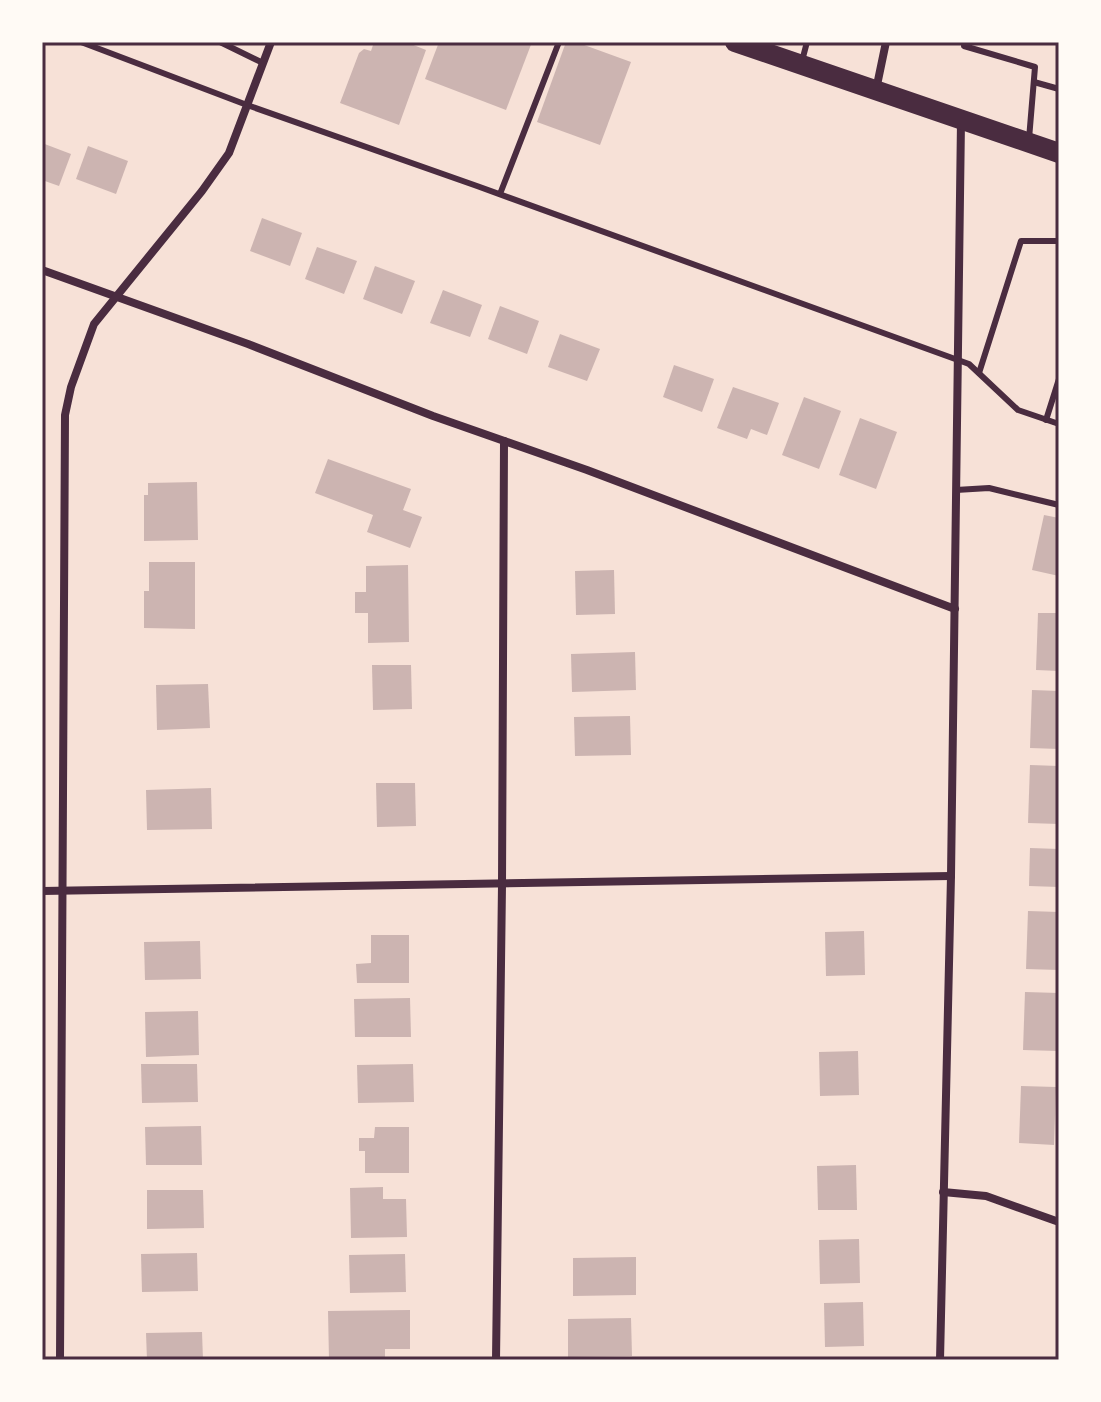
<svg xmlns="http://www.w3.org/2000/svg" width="1101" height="1402" font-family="'IBM Plex Sans',sans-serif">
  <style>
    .building { fill: #ccb4b1 }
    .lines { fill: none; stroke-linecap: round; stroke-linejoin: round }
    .service { stroke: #4a2c40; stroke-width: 6 }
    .minor { stroke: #4a2c40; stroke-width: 8 }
    .primary { stroke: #4a2c40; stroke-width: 20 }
    .neatline { fill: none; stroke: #4a2c40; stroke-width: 3 }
  </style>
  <rect width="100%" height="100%" fill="#f7e1d7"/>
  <g class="building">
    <polygon points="374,42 406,42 426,50 399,125 340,103 359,53 364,49 371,51"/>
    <polygon points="439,42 532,42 506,110 425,79"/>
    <polygon points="566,42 576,42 631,62 600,145 537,122"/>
    <polygon points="42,143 71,154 59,186 42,180"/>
    <polygon points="88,146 128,161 116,194 76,179"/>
    <polygon points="262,218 302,233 290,266 250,251"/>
    <polygon points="317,247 357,261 344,294 305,279"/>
    <polygon points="375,266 415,281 402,314 363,299"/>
    <polygon points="443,290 482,305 470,337 430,323"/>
    <polygon points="500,306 539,321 527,354 488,339"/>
    <polygon points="560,334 600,349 587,381 548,367"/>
    <polygon points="674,365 714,379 702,412 663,397"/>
    <polygon points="733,387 779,403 767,435 751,429 747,439 717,428"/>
    <polygon points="804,397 841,411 819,469 782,455"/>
    <polygon points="860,418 897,432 876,489 839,475"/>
    <polygon points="328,459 411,489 403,510 422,517 410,548 367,532 373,515 315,493"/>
    <polygon points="197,482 198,540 144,541 144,495 148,495 148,483"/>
    <polygon points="1044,515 1059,518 1059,576 1032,570"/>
    <polygon points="149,562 195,562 195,629 144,628 144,591 149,591"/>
    <polygon points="408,565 409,642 368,643 368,613 355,613 355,592 366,592 366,566"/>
    <polygon points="614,570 615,614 576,615 575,571"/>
    <polygon points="1038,613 1059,613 1059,671 1036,670"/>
    <polygon points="635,652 636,690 572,692 571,654"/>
    <polygon points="372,665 411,665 412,709 373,710"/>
    <polygon points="208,684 210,728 157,730 156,685"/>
    <polygon points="1032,690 1059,691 1059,749 1030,748"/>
    <polygon points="630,716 631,755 575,756 574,717"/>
    <polygon points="1030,765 1059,766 1059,824 1028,823"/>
    <polygon points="376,783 415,783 416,826 377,827"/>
    <polygon points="211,788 212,829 147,830 146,790"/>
    <polygon points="1030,848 1059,849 1059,887 1029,886"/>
    <polygon points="1028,911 1059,912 1059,970 1026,969"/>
    <polygon points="864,931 865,975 826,976 825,932"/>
    <polygon points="371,935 409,935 409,983 357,983 356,964 371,963"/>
    <polygon points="200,941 201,979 145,980 144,942"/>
    <polygon points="1025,992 1059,993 1058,1051 1023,1050"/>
    <polygon points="410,998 411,1037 355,1037 354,999"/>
    <polygon points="198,1011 199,1055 146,1057 145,1012"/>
    <polygon points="858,1051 859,1095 820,1096 819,1052"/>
    <polygon points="141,1064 197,1064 198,1102 142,1103"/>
    <polygon points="413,1064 414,1102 358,1103 357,1065"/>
    <polygon points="1021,1086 1056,1087 1054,1145 1019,1143"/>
    <polygon points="201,1126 202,1165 146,1165 145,1127"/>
    <polygon points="375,1127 409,1127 409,1173 365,1173 365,1151 359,1151 359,1138 374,1138"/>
    <polygon points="856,1165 857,1210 818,1210 817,1166"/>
    <polygon points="383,1187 383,1199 406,1199 407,1237 351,1238 350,1188"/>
    <polygon points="147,1190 203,1190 204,1228 147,1229"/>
    <polygon points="859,1239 860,1283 820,1284 819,1240"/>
    <polygon points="197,1253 198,1291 142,1292 141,1254"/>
    <polygon points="405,1254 406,1292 350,1293 349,1255"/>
    <polygon points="636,1257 636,1295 573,1296 573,1258"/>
    <polygon points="863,1302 864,1346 825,1347 824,1303"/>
    <polygon points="410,1310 410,1349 385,1349 385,1360 329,1360 328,1311"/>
    <polygon points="631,1318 632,1356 568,1357 568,1319"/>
    <polygon points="202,1332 203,1360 147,1360 146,1333"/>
  </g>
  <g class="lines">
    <g class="service">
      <polyline points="81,42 247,105 477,186 969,364 1018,410 1059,424"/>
      <polyline points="220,42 263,63"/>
      <polyline points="965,42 964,46 1035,67 1029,139"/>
      <polyline points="802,61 807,42"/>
      <polyline points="1034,82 1059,89"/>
      <polyline points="500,194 559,42"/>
      <polyline points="979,373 1021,241 1059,241"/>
      <polyline points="1046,420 1059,379"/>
      <polyline points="956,490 989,488 1059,505"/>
    </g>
    <g class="minor">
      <polyline points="876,90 886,42"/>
      <polyline points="42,270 248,344 433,416 587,470 955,609"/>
      <polyline points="42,891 951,876"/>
      <polyline points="943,1192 986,1196 1059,1222"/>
      <polyline points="60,1360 65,415 71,387 94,324 202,191 229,153 271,42"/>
      <polyline points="496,1360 502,885 504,441"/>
      <polyline points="940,1360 951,876 961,121"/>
    </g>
    <polyline class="primary" points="735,42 1059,153"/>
  </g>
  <rect width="1101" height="1402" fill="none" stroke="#fffaf5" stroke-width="88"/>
  <rect x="44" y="44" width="1013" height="1314" class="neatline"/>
</svg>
